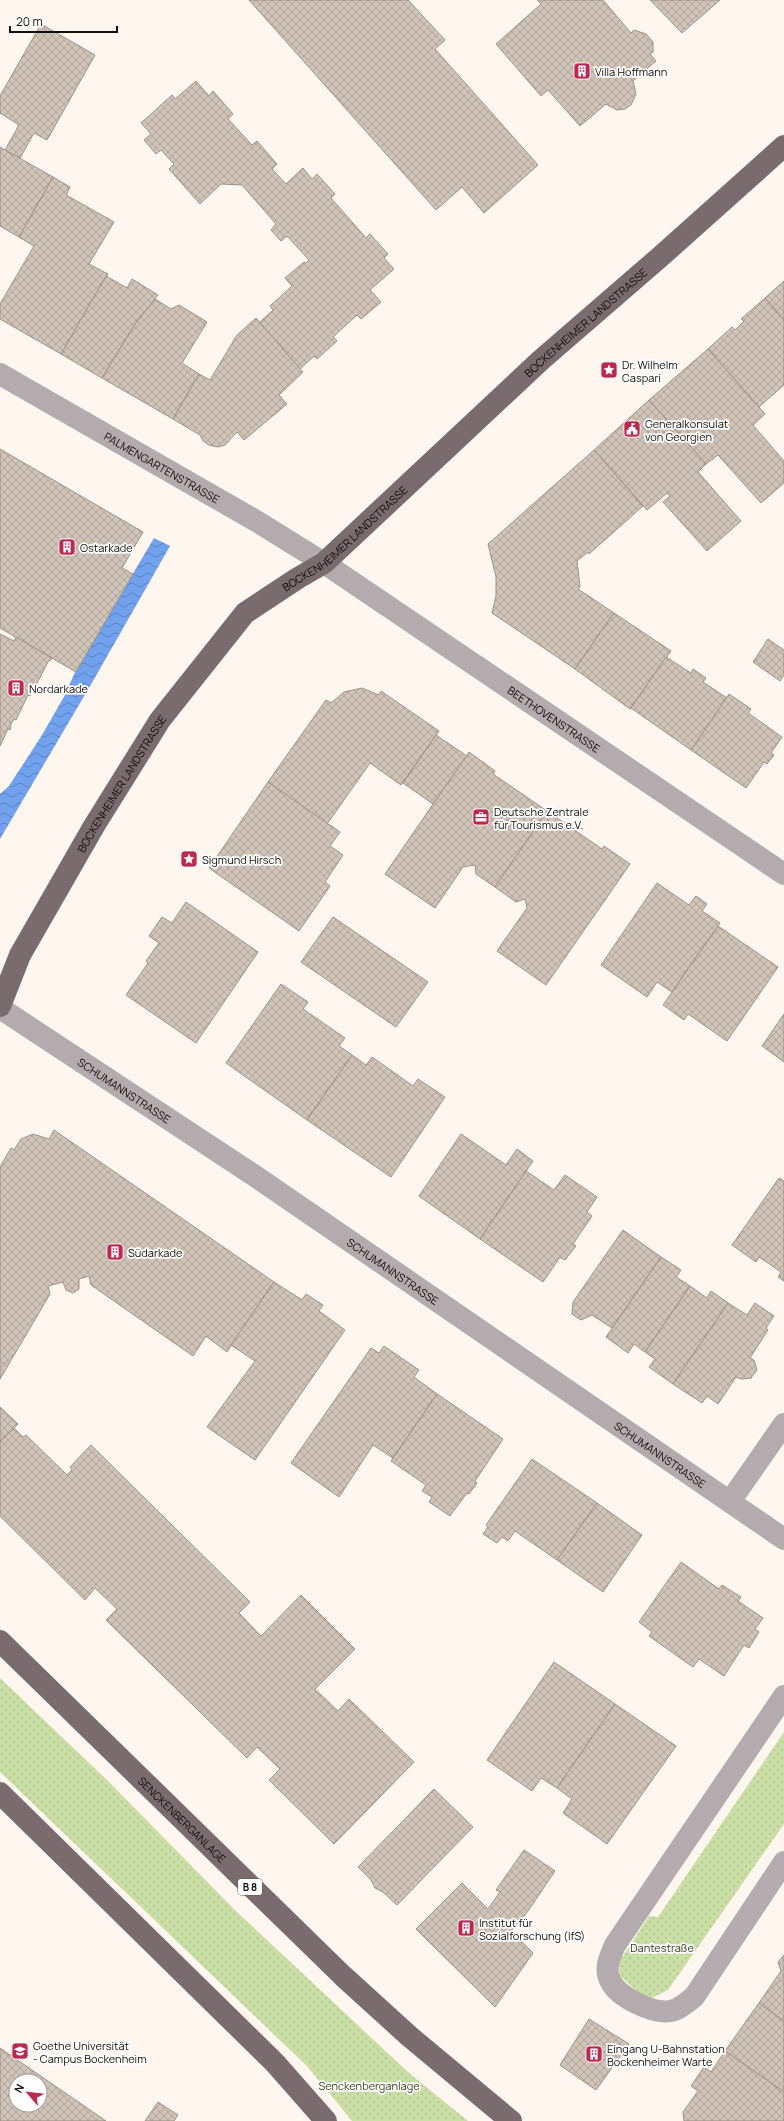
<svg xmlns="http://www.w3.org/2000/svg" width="784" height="2121" font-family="Manrope,sans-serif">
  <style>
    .green { fill: url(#green-dots) }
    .water { fill: url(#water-waves) }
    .building { fill: url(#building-cross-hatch); stroke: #9d9186; fill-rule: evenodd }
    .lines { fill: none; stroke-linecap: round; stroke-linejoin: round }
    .minor { stroke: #b3abad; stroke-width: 22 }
    .major { stroke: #7a6b6f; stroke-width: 22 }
    .labels { text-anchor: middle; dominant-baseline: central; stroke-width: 3.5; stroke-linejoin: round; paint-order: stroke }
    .shield { fill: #fff; stroke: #585653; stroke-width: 1 }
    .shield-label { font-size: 10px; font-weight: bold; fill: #110d09 }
    .poi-label { font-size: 11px; fill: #110d09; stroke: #fff; text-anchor: start }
    .street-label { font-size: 11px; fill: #110d09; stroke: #fff }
    .park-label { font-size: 11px; fill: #313d17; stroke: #fff }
  </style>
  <defs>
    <pattern id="green-dots" width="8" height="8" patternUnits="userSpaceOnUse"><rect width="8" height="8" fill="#cadfa5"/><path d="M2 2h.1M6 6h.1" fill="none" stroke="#acbe8d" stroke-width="1.8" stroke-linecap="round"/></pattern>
    <pattern id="water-waves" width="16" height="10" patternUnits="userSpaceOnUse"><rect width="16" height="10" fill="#72a2ee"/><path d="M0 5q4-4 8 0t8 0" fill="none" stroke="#5c82bf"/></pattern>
    <pattern id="building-cross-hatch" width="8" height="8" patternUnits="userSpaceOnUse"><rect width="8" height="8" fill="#d0c3b7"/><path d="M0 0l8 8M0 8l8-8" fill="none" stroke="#b2a69c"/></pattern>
  </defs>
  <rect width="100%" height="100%" fill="#fef6ef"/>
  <g class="green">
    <polygon points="0,1678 106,1779 237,1912 409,2073 468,2121 352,2121 307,2066 0,1772"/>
    <polygon points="784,1732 784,1824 668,1990 652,1998 640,1994 620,1976 618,1964 649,1916 658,1917"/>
  </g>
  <polygon class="water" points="154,538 170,546 93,681 0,839 0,794 9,786 42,735 65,695 76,670"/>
  <g class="building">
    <polygon points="249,0 408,0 445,40 435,49 538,165 484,213 462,187 436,210"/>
    <polygon points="537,0 603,0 631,33 634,30 646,34 653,42 653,52 650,54 656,61 633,81 636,94 631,105 625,109 617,110 606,104 580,126 548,90 541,96 496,44 541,4"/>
    <polygon points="650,0 720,0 682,33"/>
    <polygon points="41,24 95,55 47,140 34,133 20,158 5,150 19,125 0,113 0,96"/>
    <polygon points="196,81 209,96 213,91 233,114 228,119 252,145 257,141 277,164 272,169 286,184 303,168 312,179 317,174 335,194 331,198 366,238 370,234 388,254 384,258 394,269 370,290 381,302 361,319 357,315 333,337 337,341 317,359 314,356 300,369 259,323 273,310 270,306 292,286 285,278 304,262 306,263 309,260 287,236 281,241 271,230 276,224 242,185 221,184 200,204 169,169 174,164 161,150 156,154 144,140 151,134 141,123 172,95 175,99"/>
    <polygon points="0,147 53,177 19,237 0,226"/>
    <polygon points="53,177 70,187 66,195 114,222 89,264 108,274 61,354 0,319 0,304 34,246 19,237"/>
    <polygon points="106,276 127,288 132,279 158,295 135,324 102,378 61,354"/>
    <polygon points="784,281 784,320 765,298"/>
    <polygon points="765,298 784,320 784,385 759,407 708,349 732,327 735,330 744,321 741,319"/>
    <polygon points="155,299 171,309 179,305 207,322 182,363 199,374 173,419 102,378 135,324"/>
    <polygon points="256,318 303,372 279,395 287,404 244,440 237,432 225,445 218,447 209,445 203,441 200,435 173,419 199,374 210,380 237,335"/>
    <polygon points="708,349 765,414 753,425 784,461 784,483 761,503 718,455 706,464 649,400"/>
    <polygon points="649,400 706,464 698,472 741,521 707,551 663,502 670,496 667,493 647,510 594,450"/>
    <polygon points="0,449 143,532 122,568 133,574 76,672 0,628"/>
    <polygon points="594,450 643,506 589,554 588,552 577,561 580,587 578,589 614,613 575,669 492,613 496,596 496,577 488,544"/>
    <polygon points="614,613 671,651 630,709 575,669"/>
    <polygon points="0,634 14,641 16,637 52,658 50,661 49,660 36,685 35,685 30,696 28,695 16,720 14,719 10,726 11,727 10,730 8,729 0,746"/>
    <polygon points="768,639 784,650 784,675 780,681 753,662"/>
    <polygon points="666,657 691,673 693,669 706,678 703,682 727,698 691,750 631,708"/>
    <polygon points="362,688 379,695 381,691 439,731 401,785 370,763 327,824 268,782 326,700 331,703 344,692"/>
    <polygon points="729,694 751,709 748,713 782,737 771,753 774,755 767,764 764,762 746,788 691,750"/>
    <polygon points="436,735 467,756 433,804 403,783"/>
    <polygon points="469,752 495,771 493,774 547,811 495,887 476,874 475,865 463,867 435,908 385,874"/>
    <polygon points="268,782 340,832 330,846 343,855 325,882 330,886 299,931 209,868"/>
    <polygon points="547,811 602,849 604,846 630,864 546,985 497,951 527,908 525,899 516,902 495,887"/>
    <polygon points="657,883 689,905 696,896 707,904 702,911 720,923 672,992 657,982 647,997 601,965"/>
    <polygon points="186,902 258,952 196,1043 126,995 148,963 146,961 159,943 149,936 162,917 172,923"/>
    <polygon points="333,917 428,982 396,1027 301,962"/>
    <polygon points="718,926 778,967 727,1041 688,1014 684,1020 663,1005"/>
    <polygon points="281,984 308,1002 303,1009 345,1038 339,1046 352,1055 307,1120 226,1063"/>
    <polygon points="784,1014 784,1062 762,1046"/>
    <polygon points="352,1055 366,1065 372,1057 413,1086 418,1079 445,1097 391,1177 307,1120"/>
    <polygon points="54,1130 274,1282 227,1352 206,1336 193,1356 91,1285 89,1276 79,1279 79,1289 73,1293 66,1290 63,1282 48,1286 50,1294 0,1379 0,1167 11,1148 14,1150 21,1139 33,1134 49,1139"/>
    <polygon points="461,1134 506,1165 517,1149 533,1161 480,1239 419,1196"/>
    <polygon points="526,1171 554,1190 565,1175 597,1197 587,1212 592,1216 573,1244 576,1246 565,1260 560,1257 543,1282 480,1239"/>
    <polygon points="779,1178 784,1181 784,1281 778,1277 781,1272 759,1257 756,1262 732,1245"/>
    <polygon points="623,1230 661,1257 612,1328 592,1315 581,1320 572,1314 573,1302"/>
    <polygon points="661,1257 681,1270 676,1277 690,1286 645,1352 634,1344 628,1353 606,1337"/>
    <polygon points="274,1282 302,1300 306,1294 323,1305 319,1311 345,1330 255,1460 207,1427 255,1361 231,1345"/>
    <polygon points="690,1286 707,1298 711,1291 728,1303 673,1384 649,1367 655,1359 645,1352"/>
    <polygon points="728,1303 747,1315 755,1303 774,1316 766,1328 768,1330 750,1358 754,1360 757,1370 751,1378 741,1379 736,1377 718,1404 707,1396 702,1403 673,1384"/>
    <polygon points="384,1346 419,1370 414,1377 437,1394 393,1458 373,1445 339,1497 291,1463 371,1348 379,1353"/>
    <polygon points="437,1394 503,1439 475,1481 477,1483 469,1494 467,1493 450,1516 429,1502 432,1497 422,1491 426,1485 391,1461"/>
    <polygon points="0,1407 18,1424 0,1442"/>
    <polygon points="14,1428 23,1437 26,1435 67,1475 72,1470 70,1467 91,1445 250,1602 239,1613 261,1636 301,1595 355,1649 315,1689 338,1711 349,1699 414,1762 334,1844 269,1780 280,1769 257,1747 247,1758 106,1620 117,1609 95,1588 85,1600 0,1516 0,1442"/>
    <polygon points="532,1459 597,1503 557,1560 515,1531 508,1541 502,1537 497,1543 483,1534 488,1527 486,1525"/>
    <polygon points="597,1503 642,1535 603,1592 557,1560"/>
    <polygon points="681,1562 719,1589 722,1585 741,1597 738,1601 763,1618 755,1629 759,1632 749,1648 744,1645 724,1676 699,1659 693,1667 649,1636 652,1632 639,1622"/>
    <polygon points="554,1662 615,1704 557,1788 541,1778 532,1791 487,1760"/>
    <polygon points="615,1704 676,1746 607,1844 563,1813 572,1799 557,1788"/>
    <polygon points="434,1789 473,1827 397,1905 383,1892 375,1888 371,1880 358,1867"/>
    <polygon points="524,1850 555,1871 528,1911 511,1931 533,1953 495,2007 416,1929 462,1883 488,1909 500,1892 496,1890"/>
    <polygon points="784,1955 784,2021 759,2003 781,1971 778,1962"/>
    <polygon points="759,2003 784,2021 784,2092 725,2051"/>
    <polygon points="589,2019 629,2044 596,2090 560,2065"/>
    <path d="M0,2048L106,2121H0ZM16,2081H40V2105H16Z"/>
    <polygon points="725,2051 784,2092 784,2121 684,2121 683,2112 698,2091 691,2086 704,2067 711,2072"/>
    <polygon points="158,2102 178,2115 174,2121 145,2121"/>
  </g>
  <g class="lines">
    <g class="minor">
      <path id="s1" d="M0,374L258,522L324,563L784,874"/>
      <path id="s2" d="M0,1008L255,1176L784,1539"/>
      <polyline points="731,1500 784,1424"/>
      <path d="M784,1696L615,1945C610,1957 604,1968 610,1980C617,1997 653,2014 670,2011C679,2010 687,2002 694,1997L784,1862"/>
    </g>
    <g class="major">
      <path id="s3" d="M0,1006L20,955L94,826L160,720L245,613L298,578L324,563L541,360L660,257L784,146"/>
      <path id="s4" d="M0,1641L343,1976L409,2036L511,2121"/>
      <polyline points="0,1793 275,2063 326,2121"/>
    </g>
  </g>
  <defs>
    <g id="building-square" transform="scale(0.9)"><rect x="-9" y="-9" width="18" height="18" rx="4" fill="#ba294f" stroke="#fff"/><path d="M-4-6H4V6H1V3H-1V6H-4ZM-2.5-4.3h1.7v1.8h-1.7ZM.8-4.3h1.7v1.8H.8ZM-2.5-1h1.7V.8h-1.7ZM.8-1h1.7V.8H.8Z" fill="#fff"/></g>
    <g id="sight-square" transform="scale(0.9)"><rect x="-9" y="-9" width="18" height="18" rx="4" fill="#ba294f" stroke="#fff"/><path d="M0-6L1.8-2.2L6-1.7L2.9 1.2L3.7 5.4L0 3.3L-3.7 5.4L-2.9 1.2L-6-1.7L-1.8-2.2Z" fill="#fff"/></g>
    <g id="civic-square" transform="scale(0.9)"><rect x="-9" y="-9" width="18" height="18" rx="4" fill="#ba294f" stroke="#fff"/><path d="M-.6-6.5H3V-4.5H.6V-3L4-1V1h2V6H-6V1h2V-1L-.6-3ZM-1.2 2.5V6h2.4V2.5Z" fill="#fff"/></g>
    <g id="office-square" transform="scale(0.9)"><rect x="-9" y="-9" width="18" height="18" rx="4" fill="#ba294f" stroke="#fff"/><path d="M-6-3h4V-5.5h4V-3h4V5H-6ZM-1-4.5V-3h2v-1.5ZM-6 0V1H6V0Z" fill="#fff"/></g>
    <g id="university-square" transform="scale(0.9)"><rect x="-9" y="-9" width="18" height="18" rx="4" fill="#ba294f" stroke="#fff"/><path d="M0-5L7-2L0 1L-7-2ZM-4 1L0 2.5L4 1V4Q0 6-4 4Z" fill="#fff"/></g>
  </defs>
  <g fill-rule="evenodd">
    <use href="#building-square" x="582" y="71"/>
    <use href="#sight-square" x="609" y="370"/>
    <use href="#civic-square" x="632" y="429"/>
    <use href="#building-square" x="67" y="547"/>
    <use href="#building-square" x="16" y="688"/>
    <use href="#office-square" x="481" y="817"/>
    <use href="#sight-square" x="189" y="859"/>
    <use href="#building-square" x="115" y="1252"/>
    <use href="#building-square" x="466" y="1928"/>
    <use href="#university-square" x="20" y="2051"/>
    <use href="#building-square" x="594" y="2054"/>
  </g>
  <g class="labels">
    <rect class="shield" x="238" y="1879" width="24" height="16" rx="3"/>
    <g class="shield-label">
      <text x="250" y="1887">B 8</text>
    </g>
    <g class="poi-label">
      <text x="595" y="71">Villa Hoffmann</text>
      <text x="622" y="364">Dr. Wilhelm<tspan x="622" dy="13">Caspari</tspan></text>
      <text x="645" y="423">Generalkonsulat<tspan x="645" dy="13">von Georgien</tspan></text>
      <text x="80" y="547">Ostarkade</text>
      <text x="29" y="688">Nordarkade</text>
      <text x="494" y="811">Deutsche Zentrale<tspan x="494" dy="13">für Tourismus e.V.</tspan></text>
      <text x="202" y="859">Sigmund Hirsch</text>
      <text x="128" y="1252">Südarkade</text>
      <text x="479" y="1922">Institut für<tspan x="479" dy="13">Sozialforschung (IfS)</tspan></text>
      <text x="33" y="2045">Goethe Universität<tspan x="33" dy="13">- Campus Bockenheim</tspan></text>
      <text x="607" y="2048">Eingang U-Bahnstation<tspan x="607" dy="13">Bockenheimer Warte</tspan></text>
    </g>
    <g class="street-label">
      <text stroke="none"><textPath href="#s3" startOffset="914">BOCKENHEIMER LANDSTRASSE</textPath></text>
      <text stroke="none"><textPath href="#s1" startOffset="187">PALMENGARTENSTRASSE</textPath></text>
      <text stroke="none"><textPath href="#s3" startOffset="590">BOCKENHEIMER LANDSTRASSE</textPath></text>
      <text stroke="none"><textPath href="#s1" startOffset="653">BEETHOVENSTRASSE</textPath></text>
      <text stroke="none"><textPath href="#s3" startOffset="254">BOCKENHEIMER LANDSTRASSE</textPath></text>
      <text stroke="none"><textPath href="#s2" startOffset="149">SCHUMANNSTRASSE</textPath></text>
      <text stroke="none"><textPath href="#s2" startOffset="473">SCHUMANNSTRASSE</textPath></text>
      <text stroke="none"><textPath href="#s2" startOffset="797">SCHUMANNSTRASSE</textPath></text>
      <text stroke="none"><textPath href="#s4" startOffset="255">SENCKENBERGANLAGE</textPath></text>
    </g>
    <g class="park-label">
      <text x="662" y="1947">Dantestraße</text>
      <text x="369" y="2085">Senckenberganlage</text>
    </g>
  </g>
  <g transform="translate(28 2093) rotate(298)"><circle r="19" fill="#ffffff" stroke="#a09e9d"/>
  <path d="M0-3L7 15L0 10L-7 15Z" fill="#ba294f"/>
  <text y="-6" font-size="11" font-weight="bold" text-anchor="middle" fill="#110d09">N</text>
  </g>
  <path d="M10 26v6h107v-6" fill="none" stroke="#110d09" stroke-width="2"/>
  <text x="16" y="26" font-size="12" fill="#110d09" stroke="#ffffff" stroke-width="3" paint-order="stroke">20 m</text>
</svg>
